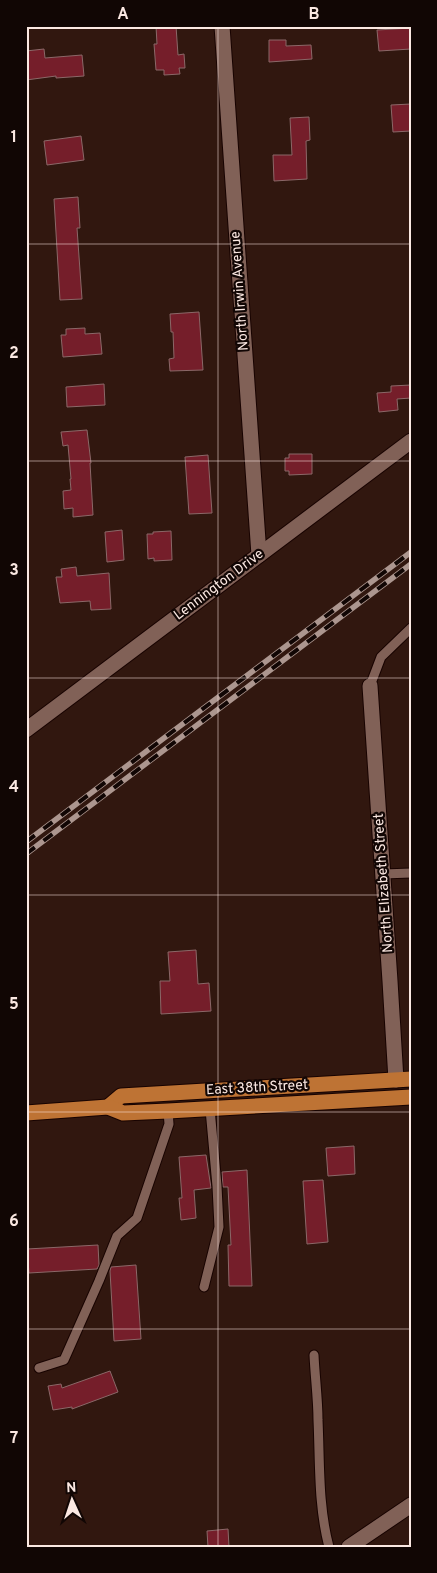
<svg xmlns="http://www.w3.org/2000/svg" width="437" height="1573" font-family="Overpass,sans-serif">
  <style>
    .building { fill: #751e2a; stroke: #8b6868 }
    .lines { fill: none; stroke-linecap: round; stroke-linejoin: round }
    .service-casing { stroke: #180300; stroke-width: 11 }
    .minor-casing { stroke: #180300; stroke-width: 17 }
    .secondary-casing { stroke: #180300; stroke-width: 17 }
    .primary-casing { stroke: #180300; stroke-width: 17 }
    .service { stroke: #816157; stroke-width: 9 }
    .minor { stroke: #816157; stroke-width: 15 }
    .secondary { stroke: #816157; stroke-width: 15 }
    .primary { stroke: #be7334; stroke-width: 15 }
    .rail-casing { stroke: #ac968f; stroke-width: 5.5 }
    .rail { stroke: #110604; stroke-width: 4; stroke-dasharray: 11; stroke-linecap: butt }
    .grid { fill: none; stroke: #fbe8e2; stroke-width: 1; stroke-opacity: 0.55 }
    .labels { text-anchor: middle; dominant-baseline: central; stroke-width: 4.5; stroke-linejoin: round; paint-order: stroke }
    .street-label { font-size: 14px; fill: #fbe8e2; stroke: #110604 }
    .neatline { fill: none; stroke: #fbe8e2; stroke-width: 2 }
    .grid-label { font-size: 16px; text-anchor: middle; font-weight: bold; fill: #fbe8e2 }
  </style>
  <rect width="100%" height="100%" fill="#31170f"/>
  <g class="building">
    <polygon points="156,26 176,26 178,55 184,54 185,68 179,68 180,74 164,75 164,70 156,70 154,44 157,44"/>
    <polygon points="411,28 411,49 379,51 377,30"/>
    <polygon points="269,40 286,40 286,46 311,45 312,59 269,62"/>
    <polygon points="44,49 45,58 82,55 84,76 56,78 56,76 26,80 26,51"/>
    <polygon points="411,104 411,131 393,132 391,105"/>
    <polygon points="309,117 310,140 306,141 307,179 274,181 273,155 292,155 290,118"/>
    <polygon points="81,136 84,160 47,165 44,141"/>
    <polygon points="78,197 80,228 77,228 82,299 60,300 54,199"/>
    <polygon points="199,312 203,370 170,371 169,359 174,358 173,332 171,332 170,314"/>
    <polygon points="85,328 85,334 100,333 102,354 63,357 61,335 66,335 66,329"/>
    <polygon points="104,384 105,405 67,407 66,387"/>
    <polygon points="411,385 411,398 397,399 398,410 379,412 377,393 391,392 391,386"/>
    <polygon points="87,430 91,463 90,463 93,515 73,517 73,508 64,509 63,491 71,490 70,479 71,479 68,445 63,446 61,432"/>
    <polygon points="289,454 312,454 312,474 289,475 289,471 285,471 285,458 289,458"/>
    <polygon points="208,455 212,513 189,514 185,457"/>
    <polygon points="122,530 124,560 107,562 105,532"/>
    <polygon points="171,531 172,560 154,561 154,558 148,559 147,534 153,534 153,532"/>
    <polygon points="76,567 77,576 109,573 111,609 91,610 90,601 60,603 56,577 62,577 61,569"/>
    <polygon points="196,950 198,984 209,983 211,1011 161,1014 160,981 170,981 168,952"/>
    <polygon points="354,1146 355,1174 328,1176 326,1148"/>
    <polygon points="206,1155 211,1188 194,1190 196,1218 181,1220 179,1198 182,1198 179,1157"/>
    <polygon points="247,1170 252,1286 229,1286 228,1245 231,1245 228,1187 223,1187 222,1172"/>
    <polygon points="323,1180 328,1242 307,1244 303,1181"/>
    <polygon points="98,1245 99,1265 97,1269 29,1273 27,1249"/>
    <polygon points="136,1265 141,1339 114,1341 110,1271 111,1267"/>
    <polygon points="110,1371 118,1392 72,1409 72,1407 53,1410 48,1386 61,1384 62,1388"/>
    <polygon points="228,1529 229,1547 208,1547 207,1531"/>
  </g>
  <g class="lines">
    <g class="service-casing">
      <g id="service">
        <polyline points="370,686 381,657 411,628"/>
        <polyline points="383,874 411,873"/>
        <polyline points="204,1287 219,1227 217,1186 210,1109"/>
        <path d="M314,1355C315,1377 318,1399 318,1420C320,1463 318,1505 329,1547"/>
        <polyline points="39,1368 64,1360 99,1281 117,1236 137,1218 169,1124 168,1111"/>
      </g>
    </g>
    <g class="minor-casing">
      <g id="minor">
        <polyline points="222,26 259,555"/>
        <polyline points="370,686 390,981 396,1080"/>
        <polyline points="26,730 411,441"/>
      </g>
    </g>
    <g class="secondary-casing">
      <polyline id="secondary" points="349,1547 411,1505"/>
    </g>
    <g class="primary-casing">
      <g id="primary">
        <polyline points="108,1107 121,1096 411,1079"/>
        <polyline points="26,1113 108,1107 123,1113 168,1111 411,1097"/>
      </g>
    </g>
    <use href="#service" class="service"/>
    <use href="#minor" class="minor"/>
    <use href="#secondary" class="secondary"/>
    <use href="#primary" class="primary"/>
    <g class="rail-casing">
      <g id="rail">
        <polyline points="26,842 411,552"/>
        <polyline points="26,854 411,564"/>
      </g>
    </g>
    <use href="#rail" class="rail"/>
  </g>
  <path class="grid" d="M218,26V1547M26,244H411M26,461H411M26,678H411M26,895H411M26,1112H411M26,1329H411"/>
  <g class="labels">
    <g class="street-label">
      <text transform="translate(240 291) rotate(-94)">North Irwin Avenue</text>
      <text transform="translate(219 585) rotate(-37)">Lennington Drive</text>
      <text transform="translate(384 883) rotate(-94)">North Elizabeth Street</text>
      <text transform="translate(257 1088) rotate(-3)">East 38th Street</text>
    </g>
  </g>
  <rect width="437" height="1573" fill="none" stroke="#110604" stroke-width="55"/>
  <g transform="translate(72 1500) rotate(357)" stroke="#110604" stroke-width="4" paint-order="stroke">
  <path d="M0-4L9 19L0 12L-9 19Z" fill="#fbe8e2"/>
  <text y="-8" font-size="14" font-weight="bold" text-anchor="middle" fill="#fbe8e2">N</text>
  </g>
  <rect x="28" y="28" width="382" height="1518" class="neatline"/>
  <g class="grid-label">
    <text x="123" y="19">A</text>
    <text x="314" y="19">B</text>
    <text x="14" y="142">1</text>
    <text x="14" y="358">2</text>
    <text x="14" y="575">3</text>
    <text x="14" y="792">4</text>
    <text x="14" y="1009">5</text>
    <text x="14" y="1226">6</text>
    <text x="14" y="1443">7</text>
  </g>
</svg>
